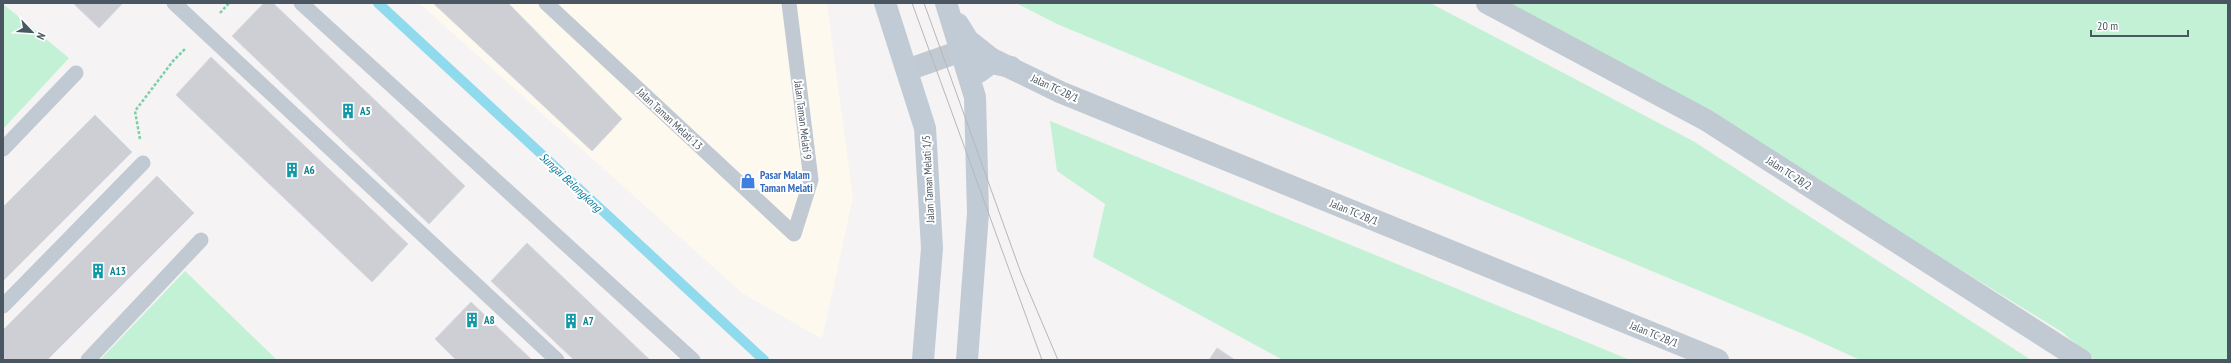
<svg xmlns="http://www.w3.org/2000/svg" width="2231" height="363" font-family="'PT Sans Narrow',sans-serif">
  <style>
    .commercial { fill: #fdf9ef }
    .green { fill: #c3f1d5 }
    .lines { fill: none; stroke-linecap: round; stroke-linejoin: round }
    .stream { stroke: #90daee; stroke-width: 10 }
    .building { fill: #cdcfd5; stroke: #d7d9de }
    .path { stroke: #7ad0a6; stroke-width: 2.5; stroke-dasharray: 3 2; stroke-linecap: butt }
    .lane { stroke: #c1cad2; stroke-width: 15 }
    .street { stroke: #c1cad2; stroke-width: 22 }
    .secondary { stroke: #c1cbd6; stroke-width: 22 }
    .tram { stroke: #b5b8bd; stroke-width: 1 }
    .labels { text-anchor: middle; dominant-baseline: central; stroke-width: 4; stroke-linejoin: round; paint-order: stroke }
    .street-label { font-size: 11px; fill: #4a5661; stroke: #fff }
    .culture-label { font-size: 11px; font-weight: bold; fill: #0d838f; stroke: #fff; text-anchor: start }
    .shop-label { font-size: 11px; font-weight: bold; fill: #366cbe; stroke: #fff; text-anchor: start }
    .water-label { font-size: 12px; font-style: italic; fill: #0c7c9b; stroke: #fff }
  </style>
  <rect width="100%" height="100%" fill="#f5f3f3"/>
  <polygon class="commercial" points="419,3 827,3 853,198 822,339 742,293"/>
  <g class="green">
    <polygon points="1016,3 1430,3 1693,141 2031,360 1860,360 1801,333 1057,24"/>
    <polygon points="1502,3 2228,3 2228,360 2095,360 2062,332 1673,93"/>
    <polygon points="3,4 69,58 3,129"/>
    <polygon points="1050,121 1630,360 1283,360 1093,257 1105,204 1057,171"/>
    <polygon points="185,271 277,360 100,360"/>
  </g>
  <g class="lines">
    <polyline class="stream" points="378,3 764,360"/>
  </g>
  <g class="building">
    <polygon points="73,3 123,3 99,28"/>
    <polygon points="264,3 273,3 465,186 429,224 232,36"/>
    <polygon points="433,3 508,3 622,119 592,151"/>
    <polygon points="211,57 408,244 372,282 176,95"/>
    <polygon points="95,115 132,152 3,281 3,207"/>
    <polygon points="157,176 194,213 47,360 3,360 3,330"/>
    <polygon points="527,243 650,360 574,360 491,281"/>
    <polygon points="471,302 532,360 456,360 435,339"/>
    <polygon points="1217,348 1235,360 1209,360"/>
  </g>
  <g class="lines">
    <g class="path">
      <polyline points="220,13 229,3"/>
      <polyline points="140,139 135,111 173,61 186,48"/>
    </g>
    <g class="lane">
      <polyline points="174,3 557,360"/>
      <polyline points="301,3 693,360"/>
      <polyline points="546,3 794,234 811,180 789,3"/>
      <polyline points="3,149 76,73"/>
      <polyline points="3,306 143,163"/>
      <polyline points="88,360 201,240"/>
    </g>
    <g class="street">
      <polyline points="1487,3 1706,120 2081,360"/>
      <polyline points="907,70 961,51 992,59 1060,92 1718,360"/>
    </g>
    <g class="secondary">
      <polyline points="885,3 925,128 932,248 923,360"/>
      <polyline points="946,3 975,97 978,213 967,360"/>
      <polyline points="958,24 968,40 992,59"/>
      <polyline points="979,72 991,63 1011,67"/>
    </g>
    <g class="tram">
      <polyline points="912,3 1042,360"/>
      <polyline points="924,3 1021,273 1058,360"/>
    </g>
  </g>
  <defs>
    <g id="building-bare" transform="scale(1.2)"><path d="M-4-6H4V6H1V3H-1V6H-4ZM-2.5-4.3h1.7v1.8h-1.7ZM.8-4.3h1.7v1.8H.8ZM-2.5-1h1.7V.8h-1.7ZM.8-1h1.7V.8H.8Z" fill="#0f9aa8" stroke="#fff" stroke-width="2.5" paint-order="stroke"/></g>
    <g id="shop-bare" transform="scale(1.2)"><path d="M-5-2.5h2.3a2.7 3.5 0 0 1 5.4 0H5L5.5 6h-11ZM-1.5-2.5h3a1.5 2.3 0 0 0-3 0Z" fill="#3f7fe0" stroke="#fff" stroke-width="2.5" paint-order="stroke"/></g>
  </defs>
  <g fill-rule="evenodd">
    <use href="#building-bare" x="348" y="111"/>
    <use href="#building-bare" x="292" y="170"/>
    <use href="#shop-bare" x="748" y="181"/>
    <use href="#building-bare" x="98" y="271"/>
    <use href="#building-bare" x="472" y="320"/>
    <use href="#building-bare" x="571" y="321"/>
  </g>
  <g class="labels">
    <g class="street-label">
      <text transform="translate(1055 88) rotate(25)">Jalan TC 2B/1</text>
      <text transform="translate(670 119) rotate(43)">Jalan Taman Melati 13</text>
      <text transform="translate(803 120) rotate(83)">Jalan Taman Melati 9</text>
      <text transform="translate(1789 173) rotate(33)">Jalan TC 2B/2</text>
      <text transform="translate(928 179) rotate(-93)">Jalan Taman Melati 1/5</text>
      <text transform="translate(1354 212) rotate(22)">Jalan TC 2B/1</text>
      <text transform="translate(1654 334) rotate(22)">Jalan TC 2B/1</text>
    </g>
    <g class="culture-label">
      <text x="360" y="111">A5</text>
      <text x="304" y="170">A6</text>
      <text x="110" y="271">A13</text>
      <text x="484" y="320">A8</text>
      <text x="583" y="321">A7</text>
    </g>
    <g class="shop-label">
      <text x="760" y="175">Pasar Malam<tspan x="760" dy="13">Taman Melati</tspan></text>
    </g>
    <g class="water-label">
      <text transform="translate(571 182) rotate(43)">Sungai Belongkong</text>
    </g>
  </g>
  <rect width="2231" height="363" fill="none" stroke="#4a5661" stroke-width="8"/>
  <g transform="translate(32 32) rotate(115)" stroke="#ffffff" stroke-width="3" paint-order="stroke">
  <path d="M0-3L7 15L0 10L-7 15Z" fill="#4a5661"/>
  <text y="-6" font-size="11" font-weight="bold" text-anchor="middle" fill="#4a5661">N</text>
  </g>
  <path d="M2091 30v6h97v-6" fill="none" stroke="#4a5661" stroke-width="2"/>
  <text x="2097" y="30" font-size="12" fill="#4a5661" stroke="#ffffff" stroke-width="3" paint-order="stroke">20 m</text>
</svg>
